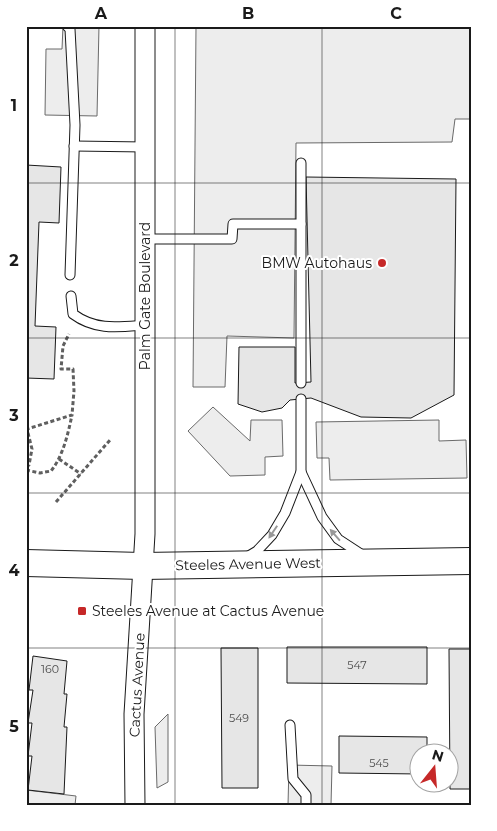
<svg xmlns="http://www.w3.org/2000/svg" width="497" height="831" font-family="Montserrat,sans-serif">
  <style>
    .built { fill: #ededed; stroke: #6a6a6a }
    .building { fill: #e6e6e6; stroke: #1a1a1a }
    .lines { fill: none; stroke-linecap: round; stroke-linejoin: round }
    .lane-casing { stroke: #1a1a1a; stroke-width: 11 }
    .street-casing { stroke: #1a1a1a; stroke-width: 21 }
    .secondary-casing { stroke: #1a1a1a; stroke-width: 28 }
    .path { stroke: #5f5f5f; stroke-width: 3; stroke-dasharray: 4 2.5; stroke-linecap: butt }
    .lane { stroke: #fff; stroke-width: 9 }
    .street { stroke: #fff; stroke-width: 19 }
    .secondary { stroke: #fff; stroke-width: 26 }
    .oneway { fill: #989898 }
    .grid { fill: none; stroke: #1a1a1a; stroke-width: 1; stroke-opacity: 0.55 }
    .poi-dot { fill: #c62828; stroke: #fff; stroke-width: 2 }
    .labels { text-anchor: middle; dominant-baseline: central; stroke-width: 4; stroke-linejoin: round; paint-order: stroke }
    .number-label { font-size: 11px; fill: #4d4d4d }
    .poi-label { font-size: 14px; fill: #1a1a1a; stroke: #fff; text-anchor: end }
    .street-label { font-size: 14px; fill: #1a1a1a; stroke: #fff }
    .neatline { fill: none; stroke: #1a1a1a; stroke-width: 2 }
    .grid-label { font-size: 16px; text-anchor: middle; font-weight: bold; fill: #1a1a1a }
  </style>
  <rect width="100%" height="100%" fill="#fff"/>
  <g class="built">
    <polygon points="63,26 99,26 97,116 45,115 46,49 62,49"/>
    <polygon points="196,26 471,26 471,119 455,119 452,142 296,143 294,338 227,336 225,387 193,387"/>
    <polygon points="213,407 250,441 251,420 282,420 283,456 265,457 265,475 230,476 188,431"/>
    <polygon points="439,420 439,441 466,440 467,478 330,480 329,458 317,458 316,422"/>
    <polygon points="168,714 168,782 157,788 155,727"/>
    <polygon points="289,765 332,766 331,805 288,805"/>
    <polygon points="26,790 76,796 75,805 26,805"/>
  </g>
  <g class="building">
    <polygon points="26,165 61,167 59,223 39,222 35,326 56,327 54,379 26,378"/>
    <polygon points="306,177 456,179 454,395 411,418 361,417 311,398 290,400 282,408 262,412 238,404 239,347 295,347 295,383 311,382"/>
    <polygon points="287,647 427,647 427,684 287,683"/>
    <polygon points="221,648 258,648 258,788 222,788"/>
    <polygon points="449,649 471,649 471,789 450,789"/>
    <polygon points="33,656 67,661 64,694 67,694 64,727 67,727 64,794 28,790 32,756 28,756 32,723 28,723 33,690 29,690"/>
    <polygon points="339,736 427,737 427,754 420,754 420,774 339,773"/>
  </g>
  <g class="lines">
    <g class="lane-casing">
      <g id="lane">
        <polyline points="67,26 70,29 75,125 70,275"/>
        <polyline points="74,146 145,147"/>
        <polyline points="301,163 301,224"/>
        <polyline points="145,239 232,239 233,224 301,224 301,383"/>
        <path d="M71,296L73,314C96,331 119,327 145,325"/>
        <polyline points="301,472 322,517 338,539 364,556"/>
        <polyline points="247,557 257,551 272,535 285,513 301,472 301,399"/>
        <polyline points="290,725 293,779 306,795 306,805"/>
      </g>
    </g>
    <g class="street-casing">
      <polyline id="street" points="135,805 134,714 145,534 145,26"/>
    </g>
    <g class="secondary-casing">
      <polyline id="secondary" points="26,563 142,566 471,561"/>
    </g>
    <g class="path">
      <polyline points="59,459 81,474"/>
      <polyline points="26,467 29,465 32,449 27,429 72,415 74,391 73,369 61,369 63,346 69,334"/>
      <path d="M26,470L40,473L51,471C63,456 68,434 72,415"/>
      <polyline points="56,502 110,440"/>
    </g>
    <use href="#lane" class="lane"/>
    <use href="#street" class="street"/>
    <use href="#secondary" class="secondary"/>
  </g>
  <defs><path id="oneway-solid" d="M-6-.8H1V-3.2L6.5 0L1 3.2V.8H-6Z" transform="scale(1.25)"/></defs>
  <g class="oneway">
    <use href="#oneway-solid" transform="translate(273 532) rotate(124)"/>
    <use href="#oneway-solid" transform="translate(335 535) rotate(-131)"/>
  </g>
  <path class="grid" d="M175,26V805M322,26V805M26,183H471M26,338H471M26,493H471M26,648H471"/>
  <g class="poi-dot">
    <circle cx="382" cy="263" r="5"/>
    <rect x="77" y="606" width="10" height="10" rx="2.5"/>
  </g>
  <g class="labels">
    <g class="number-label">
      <text x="357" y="665">547</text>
      <text x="50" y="669">160</text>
      <text x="239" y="718">549</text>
      <text x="379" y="763">545</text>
    </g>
    <g class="poi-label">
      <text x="372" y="263">BMW Autohaus</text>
      <text x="92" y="611" text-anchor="start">Steeles Avenue at Cactus Avenue</text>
    </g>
    <g class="street-label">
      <text transform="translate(145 296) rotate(-90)">Palm Gate Boulevard</text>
      <text transform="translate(248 564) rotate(-1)">Steeles Avenue West</text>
      <text transform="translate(137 685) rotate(-87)">Cactus Avenue</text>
    </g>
  </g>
  <rect width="497" height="831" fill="none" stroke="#ffffff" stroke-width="55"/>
  <g transform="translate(434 768) rotate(17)"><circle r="24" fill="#ffffff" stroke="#a3a3a3"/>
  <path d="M0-4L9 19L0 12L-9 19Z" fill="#c62828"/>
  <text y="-8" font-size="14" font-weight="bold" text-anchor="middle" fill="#1a1a1a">N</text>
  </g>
  <rect x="28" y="28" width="442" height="776" class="neatline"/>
  <g class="grid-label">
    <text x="101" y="19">A</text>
    <text x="248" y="19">B</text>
    <text x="396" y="19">C</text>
    <text x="14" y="111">1</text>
    <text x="14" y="266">2</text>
    <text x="14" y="421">3</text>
    <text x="14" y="576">4</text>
    <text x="14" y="732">5</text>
  </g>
</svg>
